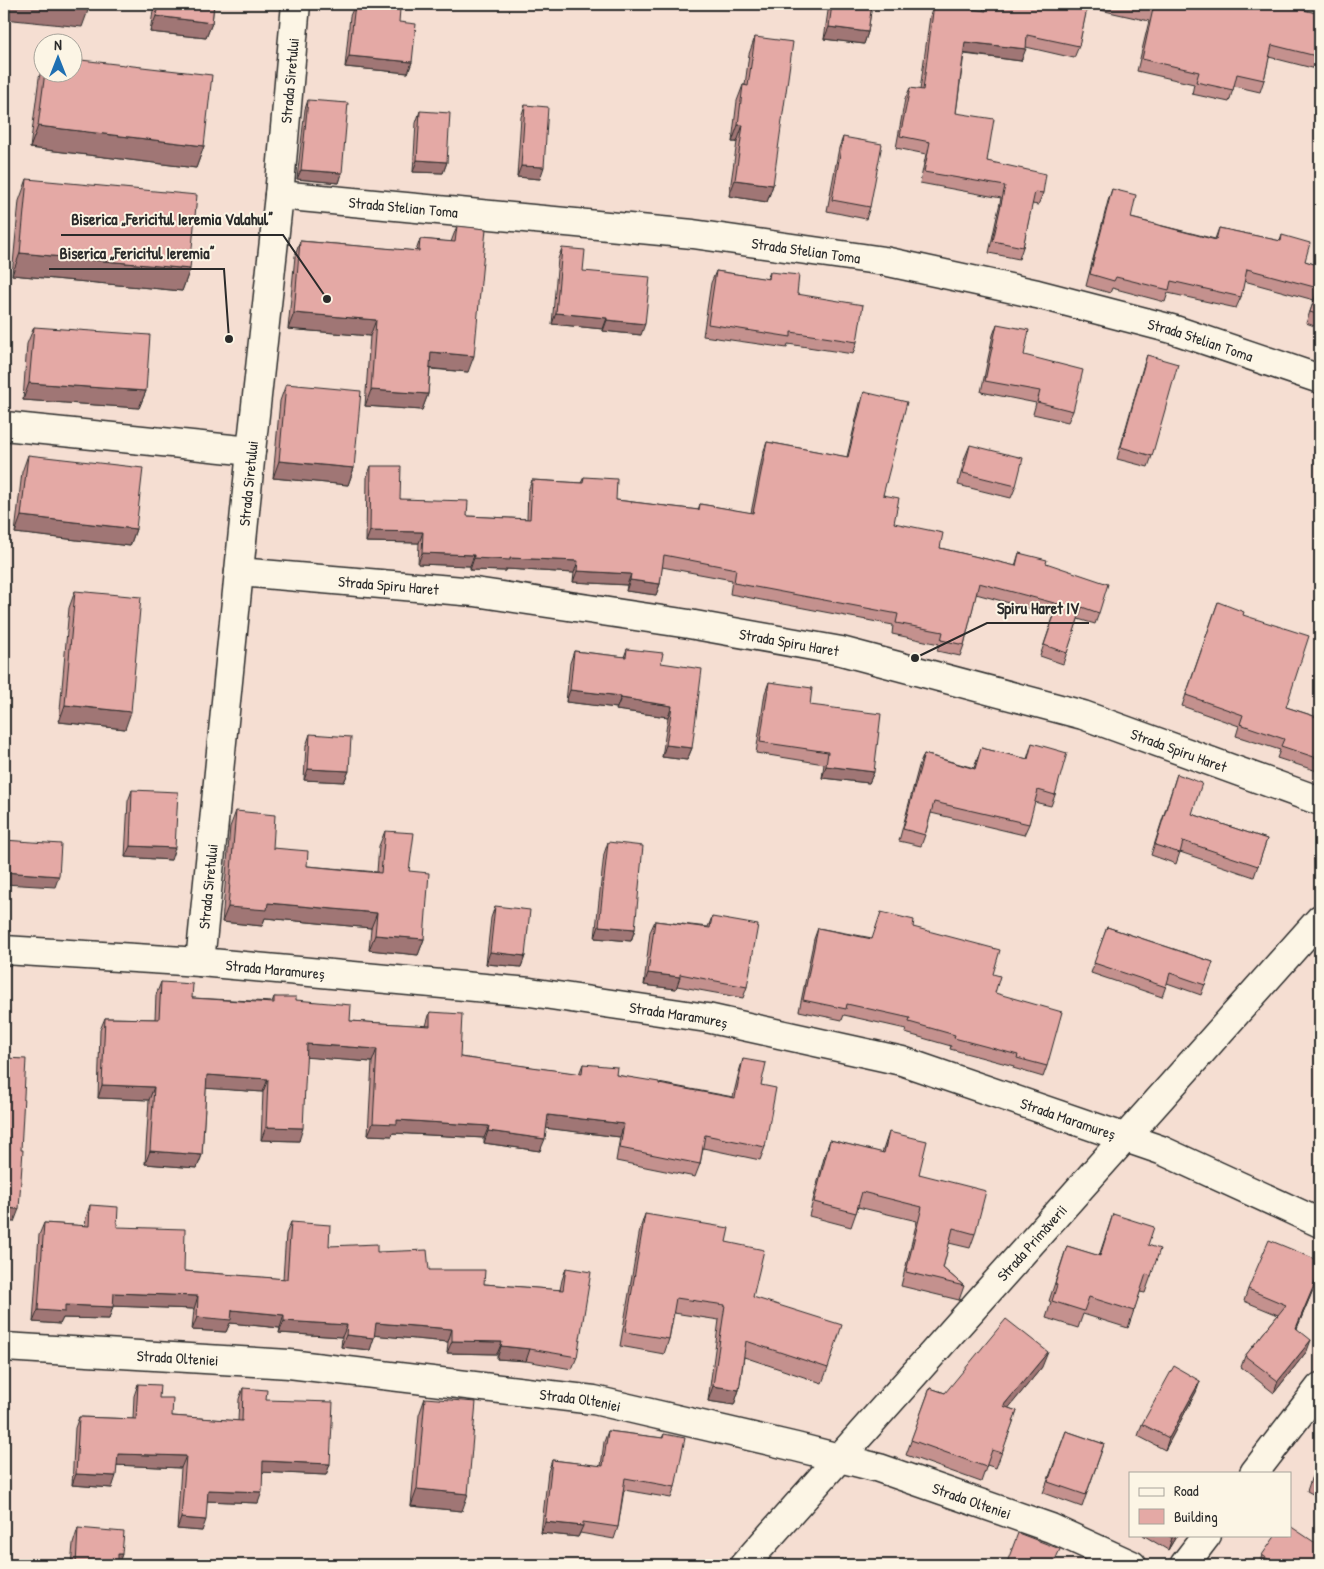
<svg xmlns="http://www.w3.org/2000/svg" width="1324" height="1569" font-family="'Patrick Hand',sans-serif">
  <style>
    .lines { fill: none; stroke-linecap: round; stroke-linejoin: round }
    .minor-casing { stroke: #2b2b2b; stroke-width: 31 }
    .major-casing { stroke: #2b2b2b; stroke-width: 31 }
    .minor { stroke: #fcf5e5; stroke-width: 28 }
    .major { stroke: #fcf5e5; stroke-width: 28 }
    .wall { fill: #c4918e; stroke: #2b2b2b }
    .shaded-wall { fill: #a07674; stroke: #2b2b2b }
    .building { fill: #e4a9a5; stroke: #2b2b2b }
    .labels { text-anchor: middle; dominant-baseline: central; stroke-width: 4; stroke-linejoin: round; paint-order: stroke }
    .street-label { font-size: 15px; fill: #2b2b2b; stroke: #fcf5e5 }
    .leader { fill: none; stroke: #2b2b2b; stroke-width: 2 }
    .callout-dot { fill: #2b2b2b; stroke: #fcf5e5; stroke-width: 2 }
    .callout-label { font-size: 16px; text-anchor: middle; font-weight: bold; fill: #2b2b2b; stroke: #fcf5e5; stroke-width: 4; stroke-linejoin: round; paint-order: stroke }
  </style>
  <rect width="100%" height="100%" fill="#f5ded2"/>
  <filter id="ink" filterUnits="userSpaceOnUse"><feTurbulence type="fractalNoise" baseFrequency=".02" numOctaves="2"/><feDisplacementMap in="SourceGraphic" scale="10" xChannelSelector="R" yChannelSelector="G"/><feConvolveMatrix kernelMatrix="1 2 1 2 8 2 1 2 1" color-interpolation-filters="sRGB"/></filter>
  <g filter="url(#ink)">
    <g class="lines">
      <g class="minor-casing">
        <g id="minor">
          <path id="s1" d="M279,195L693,234L884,261L1037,294L1172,329L1320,379"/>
          <polyline points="4,426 251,451"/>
          <path id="s2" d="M239,572L475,592L689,624L841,651L1083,715L1320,801"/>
          <path id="s3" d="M4,950L200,962L530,992L707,1018L902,1061L1161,1150L1320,1223"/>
          <path id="s4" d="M200,962L251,451L279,195L296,4"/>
          <path id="s5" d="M4,1347L289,1364L594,1400L796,1447L879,1468L1051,1528L1132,1565"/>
          <polyline points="1254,1473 1320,1387"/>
          <polyline points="1184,1565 1207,1535"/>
        </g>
      </g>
      <g class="major-casing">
        <g id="major">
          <path id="s6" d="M744,1565L1320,919"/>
        </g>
      </g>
      <use href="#minor" class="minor"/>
      <use href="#major" class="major"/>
    </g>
    <g class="wall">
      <polygon points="154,4 214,4 212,23 206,38 150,32"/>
      <polygon points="355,4 399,22 412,62 408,73 345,67 350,16"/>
      <polygon points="829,4 872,4 868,32 864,44 824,39"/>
      <polygon points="934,4 983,11 984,4 1293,4 1292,7 1320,14 1320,70 1269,57 1264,80 1260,92 1234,86 1229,102 1192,94 1194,84 1137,71 1149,21 1087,7 1079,46 1074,58 1026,47 1021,61 964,54 956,113 987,161 1043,193 1038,205 1032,204 1023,247 1019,259 989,253 1001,198 920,183 926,154 896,148 905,99 910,88 920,90 930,16"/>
      <polygon points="755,37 773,185 767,202 729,196 737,142 732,142 737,101 743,85 745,85 749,54"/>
      <polygon points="42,67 42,72 72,72 204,146 196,168 30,148 39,78"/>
      <polygon points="308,100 342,173 339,183 297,179 305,109"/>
      <polygon points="525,105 540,179 517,177 521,117"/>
      <polygon points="420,111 447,162 443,173 413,172 416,123"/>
      <polygon points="843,137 870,207 866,219 827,211 839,148"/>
      <polygon points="27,179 190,269 182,291 12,275 19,201"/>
      <polygon points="1112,189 1131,218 1215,239 1219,228 1280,241 1282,235 1305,261 1320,266 1320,328 1306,323 1314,300 1244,281 1241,297 1236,308 1168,293 1165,302 1112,288 1110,293 1086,286 1108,201"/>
      <polygon points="457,226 468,372 430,369 428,394 422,410 365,406 370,336 288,329 295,256 300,241 416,251 420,239 451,242"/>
      <polygon points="562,248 583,271 641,335 603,331 603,329 552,324 558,259"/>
      <polygon points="716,271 767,279 770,272 797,294 857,342 853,354 788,344 787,348 703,336 711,283"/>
      <polygon points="997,324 1073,411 1068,422 1033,414 1036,403 981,392 993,335"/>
      <polygon points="34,327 146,391 139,408 23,400 27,344"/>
      <polygon points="1147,355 1152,456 1148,467 1117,459 1143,367"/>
      <polygon points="286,384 354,468 348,485 273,478 280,401"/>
      <polygon points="864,392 883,495 894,523 940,548 1015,566 1019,553 1046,563 1099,613 1095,624 1078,619 1063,664 1040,656 1054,615 976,594 964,645 960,656 937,651 939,644 892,634 893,625 730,594 732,580 662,567 660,584 656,595 626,591 627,585 573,582 574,573 506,569 506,571 470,570 470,566 418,564 419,543 366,542 367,477 371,466 400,499 467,516 527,519 528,491 532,480 581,483 584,477 616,500 698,510 700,504 751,513 763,453 767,442 847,457 860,403"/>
      <polygon points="970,445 1016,486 1011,498 958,485 965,457"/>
      <polygon points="28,455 136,529 130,546 15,533 22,472"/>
      <polygon points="75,591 125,729 59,722 69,608"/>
      <polygon points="1218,602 1286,707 1320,718 1320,772 1277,758 1280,750 1236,736 1239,726 1182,706"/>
      <polygon points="627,649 661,663 692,748 687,760 662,757 668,717 616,710 617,708 566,702 570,663 574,651 624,657"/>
      <polygon points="769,682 874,772 869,783 822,778 824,764 756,753 765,693"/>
      <polygon points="310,734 349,771 344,782 304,780 306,746"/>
      <polygon points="1032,743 1055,795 1051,806 1034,802 1029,824 1024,835 931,813 925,835 921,846 899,841 919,766 924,754 974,768 981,748 1027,759"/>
      <polygon points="1177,774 1192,814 1267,839 1254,877 1180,852 1176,864 1151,855"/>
      <polygon points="132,790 171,860 125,857 128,801"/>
      <polygon points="236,811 273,848 307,866 377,872 379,846 385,831 409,871 424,939 418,955 369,950 371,928 265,918 262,926 222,922 230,827"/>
      <polygon points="608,842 635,929 631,941 595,938 604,854"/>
      <polygon points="495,906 525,956 521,967 486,964 491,918"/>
      <polygon points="712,917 747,987 743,998 677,986 676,989 644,985 650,932 655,921 708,927"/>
      <polygon points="913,927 993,974 995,993 1047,1066 1043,1077 1013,1068 1014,1066 950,1049 951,1046 905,1033 906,1029 844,1015 842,1020 799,1011 814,939 818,928 872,938"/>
      <polygon points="1107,927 1213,962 1201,995 1167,983 1162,997 1091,973"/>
      <polygon points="161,982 192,998 272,1002 274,997 296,1000 350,1021 426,1026 430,1012 460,1057 579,1074 583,1064 616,1075 733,1097 739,1072 743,1059 761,1085 765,1147 760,1160 703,1148 700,1164 695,1177 616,1161 620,1137 546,1128 540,1151 484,1143 484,1138 393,1133 392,1136 368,1135 372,1062 306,1057 299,1141 261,1140 263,1092 206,1088 202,1155 197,1168 145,1164 149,1100 98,1098 100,1030 105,1018 155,1019 156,995"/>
      <polygon points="889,1132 919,1174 975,1234 970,1248 949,1243 943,1268 964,1286 959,1300 901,1286 917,1221 858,1207 851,1227 809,1216 825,1154 830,1140 882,1153"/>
      <polygon points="90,1205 117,1227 184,1271 283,1279 286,1234 291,1222 329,1246 377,1252 429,1270 484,1284 560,1290 562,1280 566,1268 577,1357 572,1369 526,1361 497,1359 497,1354 447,1353 448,1342 374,1335 370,1350 341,1347 342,1337 279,1333 280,1328 230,1323 226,1332 192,1330 194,1309 113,1306 109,1319 63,1318 60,1324 33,1322 39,1235 44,1223 85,1226 86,1218"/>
      <polygon points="645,1214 726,1242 753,1297 828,1368 822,1383 744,1357 739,1390 734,1405 708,1401 719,1320 674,1313 669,1339 664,1354 620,1346 640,1229"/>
      <polygon points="1113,1214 1148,1245 1151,1276 1145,1293 1140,1292 1128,1328 1083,1314 1078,1328 1046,1318 1051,1302 1049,1301 1067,1246 1099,1256"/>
      <polygon points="1320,1261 1320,1273 1297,1328 1307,1351 1274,1393 1241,1367 1245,1356 1278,1315 1244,1301 1248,1289"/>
      <polygon points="1042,1367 1008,1408 1017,1411 996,1468 987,1465 981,1482 906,1455 930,1388 945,1393"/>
      <polygon points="1200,1381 1196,1392 1165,1450 1138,1436 1142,1424"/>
      <polygon points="138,1384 159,1398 172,1416 238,1421 239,1399 243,1388 266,1400 330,1464 326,1475 263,1472 258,1503 207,1501 202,1531 177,1529 181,1468 117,1465 112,1488 72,1485 75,1428 79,1417 133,1419 134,1396"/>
      <polygon points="425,1398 462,1511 411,1506 419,1415"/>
      <polygon points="608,1431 662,1438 664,1434 675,1487 671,1498 624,1490 618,1527 614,1539 580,1533 578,1537 541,1533 548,1472 552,1460 601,1466 604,1442"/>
      <polygon points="1066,1431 1104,1444 1082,1507 1043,1493"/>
      <polygon points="1320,1462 1320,1498 1307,1491 1311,1479"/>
      <polygon points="78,1528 122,1554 118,1565 71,1565 73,1544"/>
      <polygon points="1143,1535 1177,1535 1168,1550"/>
      <polygon points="1262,1555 1320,1565 1259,1565"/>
    </g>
    <g class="shaded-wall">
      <polygon points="4,4 81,4 90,5 82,27 4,19"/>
      <polygon points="898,4 926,4 925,8"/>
      <polygon points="156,16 212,23 206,38 150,32"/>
      <polygon points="829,27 868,32 864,44 824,39"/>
      <polygon points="965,42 1026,49 1021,61 961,53"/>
      <polygon points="349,56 412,62 408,73 345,67"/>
      <polygon points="738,125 743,125 737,142 732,142"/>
      <polygon points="38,126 204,146 196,168 30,148"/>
      <polygon points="417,160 447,162 443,173 413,172"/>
      <polygon points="521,166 544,167 540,179 517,177"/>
      <polygon points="301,170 342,173 339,183 297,179"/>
      <polygon points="735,180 773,185 767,202 729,196"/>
      <polygon points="20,253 190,269 182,291 12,275"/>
      <polygon points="294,313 376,320 370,336 288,329"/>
      <polygon points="556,313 607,318 603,329 552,324"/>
      <polygon points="607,320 645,324 641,335 603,331"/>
      <polygon points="431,352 474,356 468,372 425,368"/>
      <polygon points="29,383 146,391 139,408 23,400"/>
      <polygon points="371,390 428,394 422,410 365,406"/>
      <polygon points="279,461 354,468 348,485 273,478"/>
      <polygon points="21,516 136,529 130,546 15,533"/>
      <polygon points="370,531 423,532 419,543 366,542"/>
      <polygon points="422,553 474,555 470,566 418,564"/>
      <polygon points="474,558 510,558 578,561 574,573 506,569 506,571 470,570"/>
      <polygon points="577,571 631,574 627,585 573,582"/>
      <polygon points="630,580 660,584 656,595 626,591"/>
      <polygon points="570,690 621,696 617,708 566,702"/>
      <polygon points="621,698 672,706 668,717 616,710"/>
      <polygon points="65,705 131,712 125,729 59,722"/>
      <polygon points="666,745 692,748 687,760 662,757"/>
      <polygon points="826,766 874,772 869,783 822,778"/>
      <polygon points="308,769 349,771 344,782 304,780"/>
      <polygon points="130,846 175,848 171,860 125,857"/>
      <polygon points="4,872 59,876 55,887 4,884"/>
      <polygon points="268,903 377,913 371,928 265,918 262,926 222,922 228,907"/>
      <polygon points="599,926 635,929 631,941 595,938"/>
      <polygon points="375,935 424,939 418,955 369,950"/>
      <polygon points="490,952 525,956 521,967 486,964"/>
      <polygon points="648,973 680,977 676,989 644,985"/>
      <polygon points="307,1044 377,1049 372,1062 302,1057"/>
      <polygon points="207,1075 268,1079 263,1092 202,1088"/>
      <polygon points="102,1085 154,1087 149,1100 98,1098"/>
      <polygon points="548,1115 624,1124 620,1137 544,1128"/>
      <polygon points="397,1120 489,1126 484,1138 393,1133 392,1136 368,1135 373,1123"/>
      <polygon points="266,1127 303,1128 299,1141 261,1140"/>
      <polygon points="488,1131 545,1139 540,1151 484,1143"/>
      <polygon points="150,1151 202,1155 197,1168 145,1164"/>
      <polygon points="4,1208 19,1209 14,1222 4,1222"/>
      <polygon points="1320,1271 1320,1273 1292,1340 1296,1328"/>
      <polygon points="114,1293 198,1296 194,1309 109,1306"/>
      <polygon points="65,1305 113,1307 109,1319 63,1318 60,1324 33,1322 38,1310"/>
      <polygon points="232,1310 284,1315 280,1328 230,1323 226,1332 192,1330 197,1317"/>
      <polygon points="284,1321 347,1325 342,1337 279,1333"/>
      <polygon points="376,1323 452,1329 448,1342 371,1335"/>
      <polygon points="346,1335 374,1338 370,1350 341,1347"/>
      <polygon points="1311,1340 1307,1351 1274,1393 1278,1381"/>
      <polygon points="452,1341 502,1342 497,1354 447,1353"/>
      <polygon points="501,1346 530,1349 526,1361 497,1359"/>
      <polygon points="1048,1352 1042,1367 998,1421 1003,1406"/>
      <polygon points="1200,1381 1196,1392 1165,1450 1169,1438"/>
      <polygon points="713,1386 739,1390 734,1405 708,1401"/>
      <polygon points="118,1454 186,1456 181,1468 113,1465"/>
      <polygon points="263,1461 330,1464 326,1475 259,1472"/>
      <polygon points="76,1474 116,1476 112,1488 72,1485"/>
      <polygon points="417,1489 468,1494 462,1511 411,1506"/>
      <polygon points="208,1490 262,1492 258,1503 204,1501"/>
      <polygon points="181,1518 206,1520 202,1531 177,1529"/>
      <polygon points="545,1522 583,1526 578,1537 541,1533"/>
      <polygon points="1174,1535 1177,1535 1168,1550 1172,1538"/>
      <polygon points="118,1554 122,1554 118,1565 114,1565"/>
    </g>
    <g class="building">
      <polygon points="158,4 214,4 212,23 156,16"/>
      <polygon points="355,4 400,9 399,22 416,24 412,62 349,56"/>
      <polygon points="832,4 872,4 868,32 829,27"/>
      <polygon points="934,4 986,11 986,4 1088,4 1079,46 1027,35 1026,49 965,42 956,113 994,119 987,161 1046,174 1043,193 1035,192 1023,247 993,241 1005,186 924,172 930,142 900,136 910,88 923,90"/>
      <polygon points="1129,4 1293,4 1292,7 1320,14 1320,57 1272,45 1264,80 1237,74 1233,90 1196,82 1199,72 1142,59 1153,9"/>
      <polygon points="755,37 793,42 773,185 735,180 743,125 738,125 743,85 748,86"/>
      <polygon points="72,59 212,75 204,146 38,126 45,72 72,72"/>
      <polygon points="308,100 348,103 342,173 301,170"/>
      <polygon points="525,105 548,107 544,167 521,166"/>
      <polygon points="420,111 450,113 447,162 417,160"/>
      <polygon points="843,137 882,144 870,207 832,200"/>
      <polygon points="27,179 197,195 190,269 20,253"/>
      <polygon points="1112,189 1136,195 1131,218 1216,240 1219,228 1281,241 1282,235 1310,243 1305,261 1320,266 1320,315 1310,312 1318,288 1247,269 1241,297 1171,281 1169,290 1116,277 1114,281 1090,274"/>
      <polygon points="457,226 486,229 474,356 431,352 428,394 371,390 376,320 294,313 300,241 419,251 420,239 455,242"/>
      <polygon points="562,248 585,250 583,271 650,277 645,324 607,320 607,318 556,313"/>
      <polygon points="716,271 769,279 770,272 799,275 797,294 863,305 857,342 791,332 791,337 708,324"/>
      <polygon points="997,324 1029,330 1024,355 1083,370 1073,411 1037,402 1040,391 985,381"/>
      <polygon points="34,327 150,335 146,391 29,383"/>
      <polygon points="1147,355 1178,364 1152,456 1121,447"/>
      <polygon points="286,384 361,391 354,468 279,461"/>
      <polygon points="864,392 907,402 883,495 899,498 894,523 943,533 940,548 1016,566 1019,553 1047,560 1046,563 1108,584 1099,613 1082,607 1067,653 1044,645 1058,604 979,583 964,645 941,640 943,632 896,623 898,614 734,583 736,569 664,555 660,584 630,580 631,574 577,571 578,561 510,558 510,560 474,558 474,555 422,553 423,532 370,531 371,466 401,466 400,499 468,501 467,516 530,519 532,480 583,483 584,477 617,479 616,500 699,510 700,504 753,513 767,442 848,457"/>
      <polygon points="970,445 1023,458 1016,486 963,473"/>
      <polygon points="28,455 143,468 136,529 21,516"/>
      <polygon points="75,591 141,597 131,712 65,705"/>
      <polygon points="1218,602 1244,612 1243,615 1309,636 1286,707 1320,718 1320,759 1281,746 1284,739 1240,724 1243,715 1186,695"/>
      <polygon points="627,649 663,653 661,663 702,669 692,748 666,745 672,706 621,698 621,696 570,690 574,651 626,657"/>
      <polygon points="769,682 812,688 810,705 881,714 874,772 826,766 828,752 760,742"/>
      <polygon points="310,734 351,737 349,771 308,769"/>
      <polygon points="1032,743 1067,753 1055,795 1038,790 1029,824 934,802 925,835 903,829 924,754 975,769 981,748 1028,759"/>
      <polygon points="1177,774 1202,783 1192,814 1267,839 1258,866 1183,841 1180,853 1155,845"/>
      <polygon points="132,790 178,792 175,848 130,846"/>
      <polygon points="236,811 275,815 273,848 308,851 307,866 381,873 385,831 414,833 409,871 429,873 424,939 375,935 377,913 268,903 267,910 228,907"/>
      <polygon points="4,840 61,844 59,876 4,872"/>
      <polygon points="608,842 643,846 635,929 599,926"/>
      <polygon points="495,906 530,910 525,956 490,952"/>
      <polygon points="881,912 914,920 913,927 1000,950 993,974 1000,976 995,993 1062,1012 1047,1066 1017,1058 1018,1055 954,1038 955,1035 909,1022 910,1018 847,1004 846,1009 803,1000 818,928 872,939"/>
      <polygon points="712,917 758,925 747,987 680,974 680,977 648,973 655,921 710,928"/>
      <polygon points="1107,927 1213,962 1205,985 1170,973 1166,987 1094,963"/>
      <polygon points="161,982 193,984 192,998 274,1003 274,997 296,997 296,1000 351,1005 350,1021 430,1026 430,1012 462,1014 460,1057 582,1074 583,1064 617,1067 616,1075 659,1082 659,1084 735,1098 743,1059 766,1063 761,1085 776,1088 765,1147 705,1135 700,1164 620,1148 624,1124 548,1115 545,1139 488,1131 489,1126 397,1120 397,1124 373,1123 377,1049 307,1044 303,1128 266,1127 268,1079 207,1075 202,1155 150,1151 154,1087 102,1085 105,1018 159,1019"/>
      <polygon points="4,1058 26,1059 21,1150 23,1150 19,1209 4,1208"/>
      <polygon points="889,1132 927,1141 919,1174 986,1191 975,1234 953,1228 943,1268 964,1286 906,1272 922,1207 862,1192 856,1213 814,1202 830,1140 884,1153"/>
      <polygon points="90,1205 118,1207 117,1227 185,1229 184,1271 287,1279 291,1222 330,1225 329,1246 377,1244 377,1252 427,1250 429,1270 485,1270 484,1284 563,1290 566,1268 591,1272 577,1357 530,1349 501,1346 502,1342 452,1341 452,1329 376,1323 374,1338 346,1335 347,1325 284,1321 284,1315 232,1310 231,1320 197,1317 198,1296 114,1293 113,1307 65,1305 65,1312 38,1310 44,1223 89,1226"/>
      <polygon points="645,1214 729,1228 726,1242 764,1250 753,1297 842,1325 828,1368 746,1341 739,1390 713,1386 725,1305 676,1298 669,1339 625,1332"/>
      <polygon points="1113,1214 1154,1227 1148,1245 1160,1249 1151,1276 1146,1274 1134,1311 1089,1297 1084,1311 1052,1301 1057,1285 1055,1284 1067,1246 1100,1256"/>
      <polygon points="1269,1240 1320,1261 1320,1271 1296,1328 1311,1340 1278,1381 1245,1356 1286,1305 1248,1289"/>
      <polygon points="1006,1319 1048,1352 1003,1406 1017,1411 1002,1453 992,1450 986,1467 911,1440 930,1388 945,1393"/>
      <polygon points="1174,1366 1200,1381 1169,1438 1142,1424"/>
      <polygon points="138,1384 160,1385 159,1398 173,1398 172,1416 242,1421 243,1388 267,1390 266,1400 333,1402 330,1464 263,1461 262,1492 208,1490 206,1520 181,1518 186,1456 118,1454 116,1476 76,1474 79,1417 136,1419"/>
      <polygon points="425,1398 476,1402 468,1494 417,1489"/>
      <polygon points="608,1431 663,1438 664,1434 685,1438 675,1487 625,1478 618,1527 583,1522 583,1526 545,1522 552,1460 603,1466"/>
      <polygon points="1066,1431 1104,1444 1086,1495 1048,1482"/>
      <polygon points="1320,1462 1320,1484 1311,1479"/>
      <polygon points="1290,1526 1320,1546 1320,1565 1277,1565 1262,1555 1276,1535 1290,1535"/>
      <polygon points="78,1528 124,1532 122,1554 118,1554 118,1565 76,1565"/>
      <polygon points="1018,1533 1060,1549 1053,1565 1006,1565"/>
      <polygon points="1167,1535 1174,1535 1172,1538"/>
    </g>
  </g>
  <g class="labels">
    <g class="street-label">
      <text stroke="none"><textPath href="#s4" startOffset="886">Strada Siretului</textPath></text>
      <text stroke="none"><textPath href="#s1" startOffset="125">Strada Stelian Toma</textPath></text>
      <text stroke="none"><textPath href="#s1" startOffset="530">Strada Stelian Toma</textPath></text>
      <text stroke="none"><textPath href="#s1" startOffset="935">Strada Stelian Toma</textPath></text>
      <text stroke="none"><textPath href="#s4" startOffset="481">Strada Siretului</textPath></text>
      <text stroke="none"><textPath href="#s2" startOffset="150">Strada Spiru Haret</textPath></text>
      <text stroke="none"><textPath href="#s2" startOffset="555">Strada Spiru Haret</textPath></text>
      <text stroke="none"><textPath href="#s2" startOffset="960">Strada Spiru Haret</textPath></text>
      <text stroke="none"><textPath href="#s4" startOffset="76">Strada Siretului</textPath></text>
      <text stroke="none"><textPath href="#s3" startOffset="272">Strada Maramureș</textPath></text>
      <text stroke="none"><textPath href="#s3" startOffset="678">Strada Maramureș</textPath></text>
      <text stroke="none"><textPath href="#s3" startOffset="1082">Strada Maramureș</textPath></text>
      <text stroke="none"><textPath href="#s6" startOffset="432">Strada Primăverii</textPath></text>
      <text stroke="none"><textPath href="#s5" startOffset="174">Strada Olteniei</textPath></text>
      <text stroke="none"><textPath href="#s5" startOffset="579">Strada Olteniei</textPath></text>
      <text stroke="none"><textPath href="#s5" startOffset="984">Strada Olteniei</textPath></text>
    </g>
  </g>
  <path class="leader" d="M327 299L283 235H61M229 339L224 269H49M915 658L987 623H1089"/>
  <g class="callout-dot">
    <circle cx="327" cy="299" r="5"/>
    <circle cx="229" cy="339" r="5"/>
    <circle cx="915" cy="658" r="5"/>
  </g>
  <g class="callout-label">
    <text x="172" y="225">Biserica „Fericitul Ieremia Valahul”</text>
    <text x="137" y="259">Biserica „Fericitul Ieremia”</text>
    <text x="1038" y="614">Spiru Haret IV</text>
  </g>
  <rect width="1324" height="1569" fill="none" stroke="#fcf5e5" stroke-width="20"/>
  <rect x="10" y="10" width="1304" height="1549" fill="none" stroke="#2b2b2b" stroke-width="2" filter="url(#ink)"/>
  <rect x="1129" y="1472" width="162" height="65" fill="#fcf5e5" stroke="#a8a49b"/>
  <rect x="1139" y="1488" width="25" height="8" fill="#fcf5e5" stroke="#a8a49b"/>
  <text x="1174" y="1496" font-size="15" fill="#2b2b2b">Road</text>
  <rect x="1139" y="1509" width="25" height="15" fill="#e4a9a5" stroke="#a8a49b"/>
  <text x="1174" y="1522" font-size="15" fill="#2b2b2b">Building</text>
  <g transform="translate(58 58)"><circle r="24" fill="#fcf5e5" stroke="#a8a49b"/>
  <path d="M0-4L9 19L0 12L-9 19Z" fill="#1f6fb2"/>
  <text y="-8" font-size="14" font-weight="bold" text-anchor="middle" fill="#2b2b2b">N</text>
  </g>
</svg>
